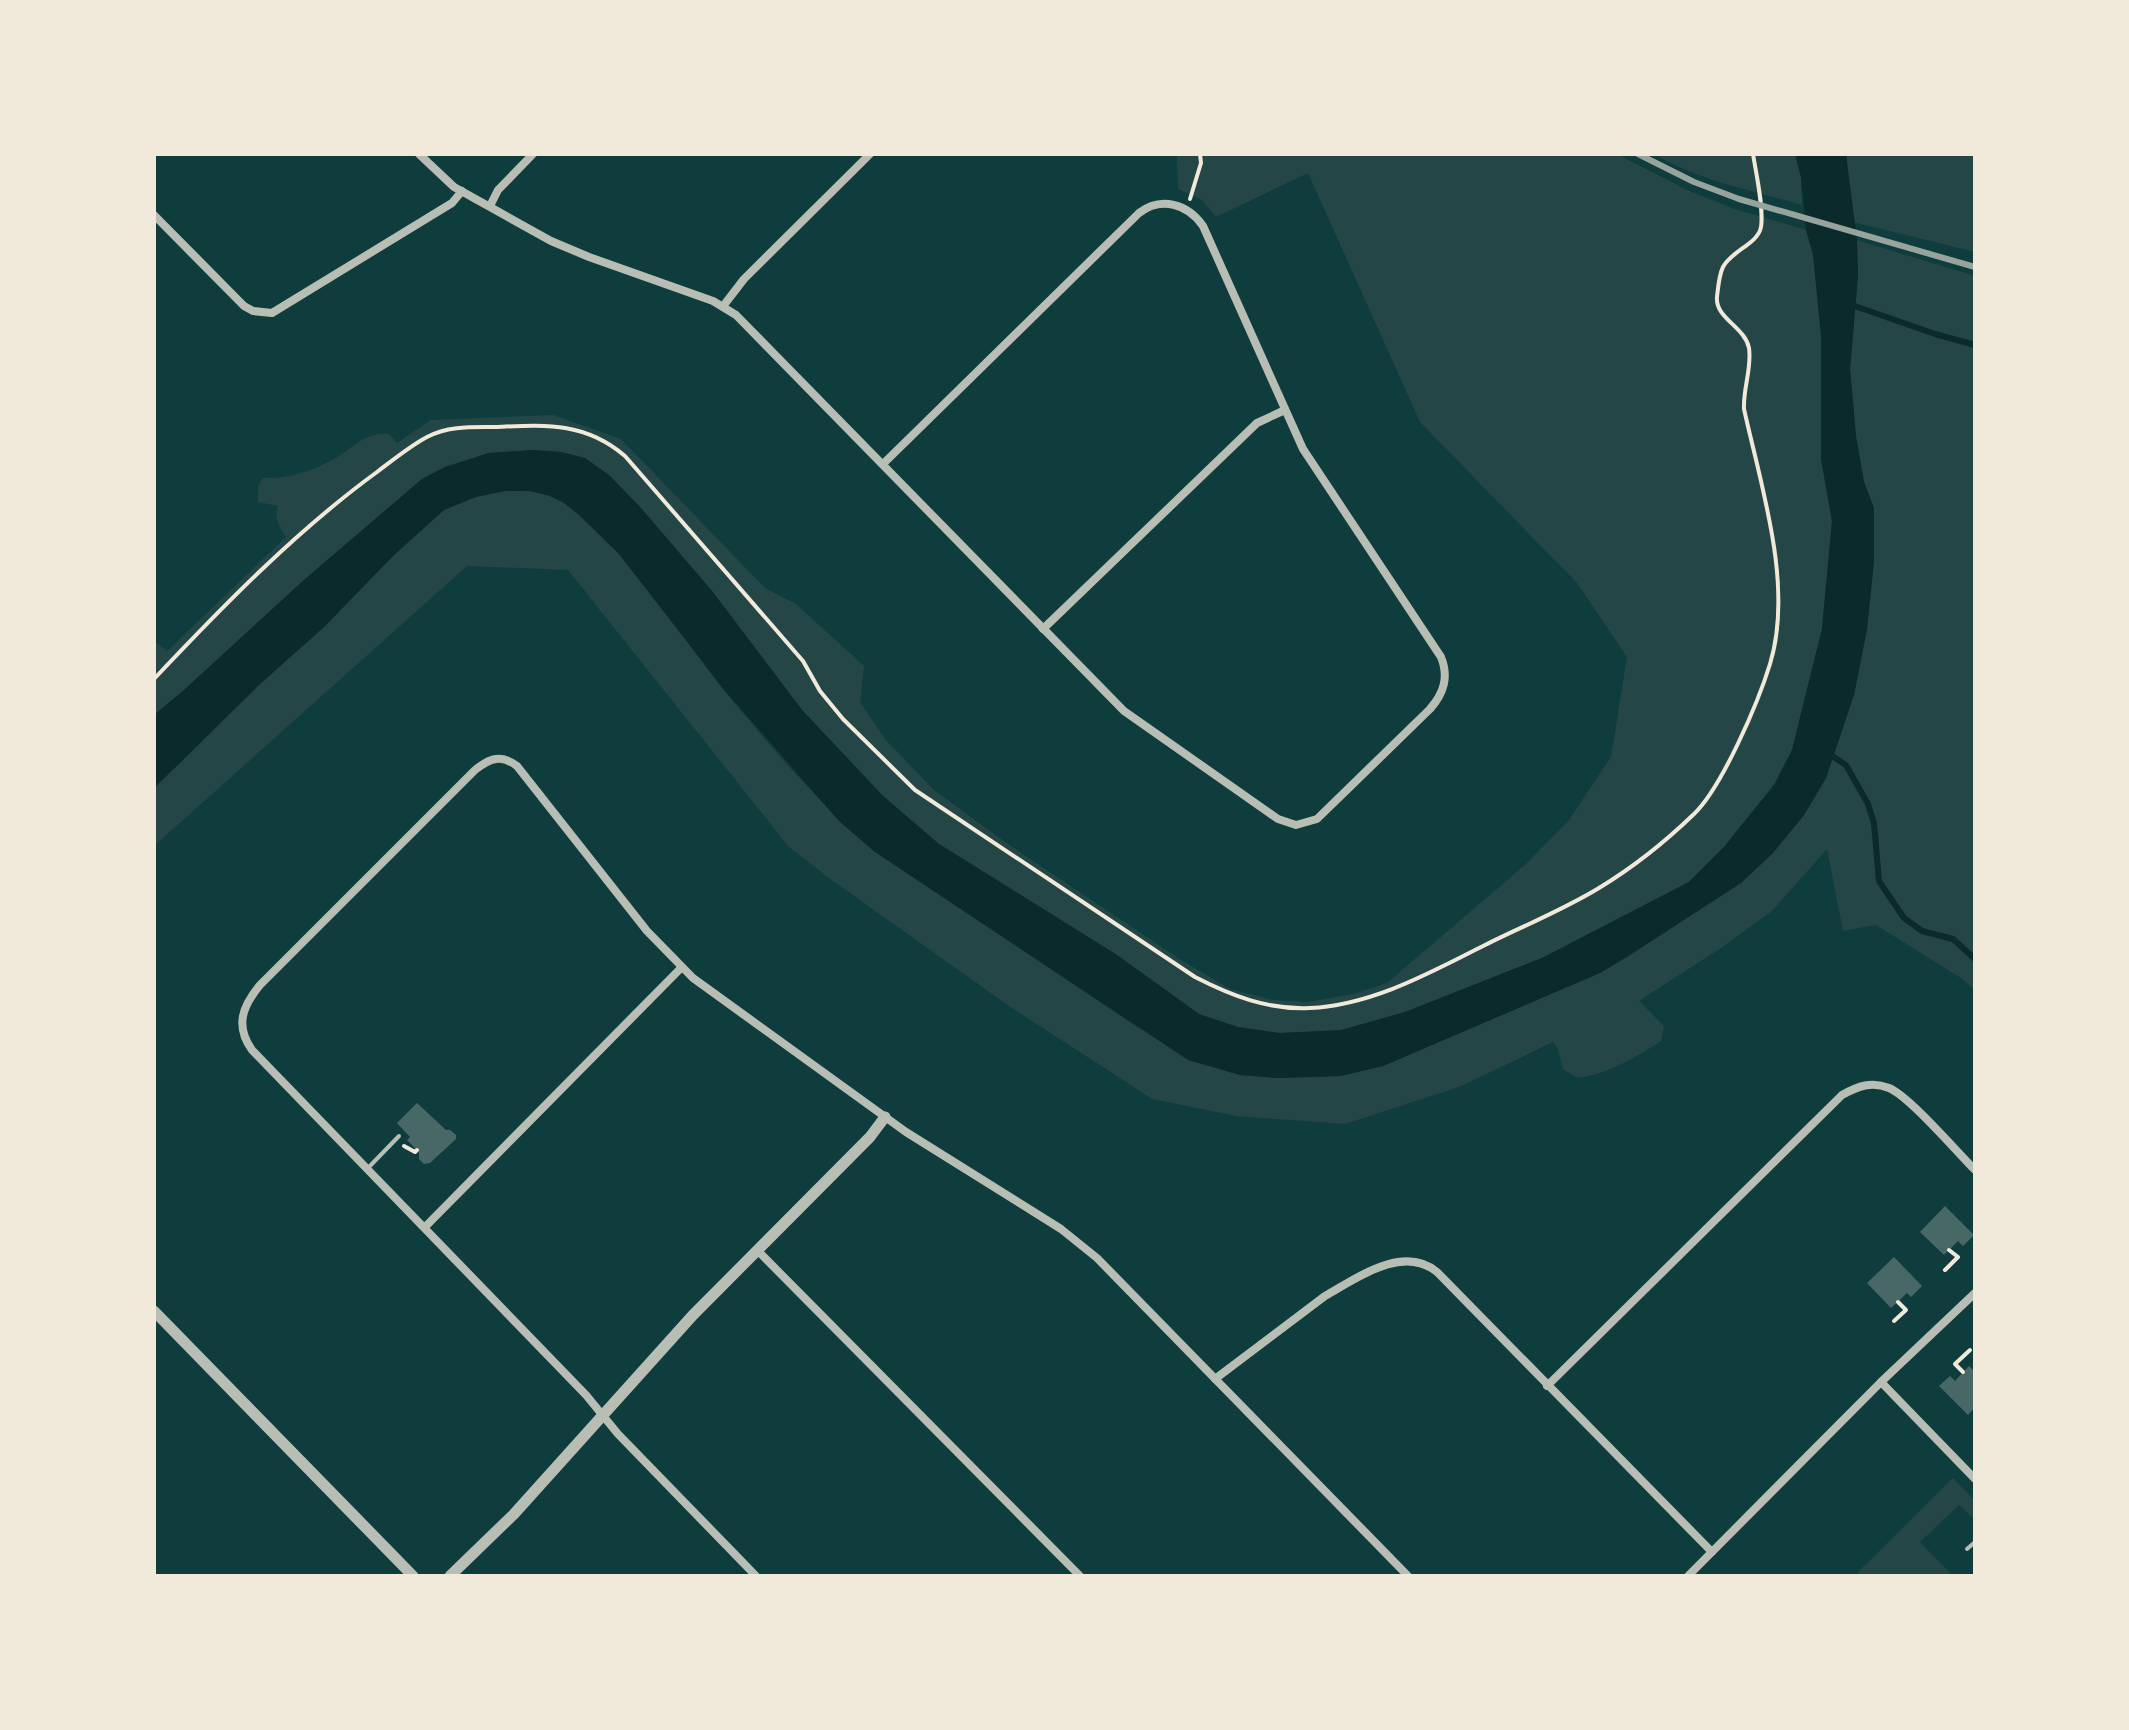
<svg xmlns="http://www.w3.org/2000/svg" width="2129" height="1730" font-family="'Varela Round',sans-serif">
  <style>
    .green { fill: #244646 }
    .water { fill: #0a2a2b }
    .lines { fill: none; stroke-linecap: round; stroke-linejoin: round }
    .stream { stroke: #0a2a2b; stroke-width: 6 }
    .building { fill: #486865 }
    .path { stroke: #f1e9da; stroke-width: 4 }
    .service { stroke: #b8beb3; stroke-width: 4 }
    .minor { stroke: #b8beb3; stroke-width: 8 }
    .tertiary { stroke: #b8beb3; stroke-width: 11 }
    .rail { stroke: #97a49c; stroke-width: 6 }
  </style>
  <rect width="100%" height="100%" fill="#0f3d3e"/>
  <g class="green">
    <path d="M1177,154H1617L1687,190L1735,209L1806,230L1813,254L1821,336V459L1832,521L1822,629L1792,750L1774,784L1724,847L1689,882L1542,958L1405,1012L1341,1031L1279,1033L1238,1027L1199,1014L1117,955L939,844L883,796L802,710L712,591L640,507L609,475L561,452L533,450L489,453L445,467L422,479L304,580L184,690L154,715V641L167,651L286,537C280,527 273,518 278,506L258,502V486L263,478C289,479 314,471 337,457C355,446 366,432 389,434L397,443L431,420L553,415L621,439L765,588L796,604L864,666L860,702L885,739L934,790L1005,842L1181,960L1230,989L1273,1000L1307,1002L1353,994L1387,983L1526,864L1569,820L1611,757L1627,657L1577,583L1420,422L1308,173L1216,217L1202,200L1178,189Z"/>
    <path d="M1654,154H1795L1801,177L1802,205C1751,190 1700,181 1654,154Z"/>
    <polygon points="1846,154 1975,154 1975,252 1853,222"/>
    <path d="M1857,240L1975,276V990L1961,978L1876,925L1843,931L1827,849L1772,911L1721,948L1639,1001L1664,1026L1661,1041C1635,1058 1610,1073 1578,1078L1563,1069L1558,1049L1553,1042L1459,1087L1345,1124L1236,1116L1152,1099L1009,1006L833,881L789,847L568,570L467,566L154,846V788C190,755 223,719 258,686C280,665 304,646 326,625C356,595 384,563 416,535C425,527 434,517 443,511C471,493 517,485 549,495C603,514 687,645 726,693C772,748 820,805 875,852L1137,1027L1240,1075L1278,1078L1340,1076L1383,1066L1600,973L1772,854L1804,815L1826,778L1854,695L1867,629L1874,561V508L1864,482L1856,436L1850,369L1858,276Z"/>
    <polygon points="1953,1478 1975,1501 1975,1520 1959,1505 1920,1542 1953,1576 1854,1576"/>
  </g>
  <polygon class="water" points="1795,154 1846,154 1857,240 1858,276 1850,369 1856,436 1864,482 1874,508 1874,561 1867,629 1854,695 1826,778 1804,815 1772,854 1741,883 1627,957 1600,973 1383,1066 1340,1076 1278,1078 1240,1075 1188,1060 875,852 839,821 726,692 619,554 579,515 564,503 550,496 530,491 505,491 476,497 444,510 394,555 325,626 259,685 154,788 154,715 184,690 304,580 422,479 445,467 489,453 533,450 561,452 585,458 609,475 640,507 712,591 802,710 883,796 939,844 1117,955 1199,1014 1238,1027 1279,1033 1341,1030 1405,1012 1542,958 1689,882 1724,847 1775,784 1792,750 1822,629 1832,521 1821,459 1821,336 1813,254 1806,230 1801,177"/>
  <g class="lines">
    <g class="stream">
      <polyline points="1849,304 1935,334 1975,345"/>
      <polyline points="1829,754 1846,765 1868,804 1874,823 1879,881 1904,918 1922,931 1953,939 1975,959"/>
    </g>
  </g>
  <g class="building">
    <polygon points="417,1103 446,1130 450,1130 456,1135 456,1139 430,1163 424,1164 419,1159 419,1152 407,1140 410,1137 397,1123"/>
    <polygon points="1945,1206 1974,1235 1963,1246 1958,1241 1944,1255 1920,1232"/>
    <polygon points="1894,1257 1922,1286 1911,1297 1907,1293 1891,1308 1867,1283"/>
    <polygon points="1969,1366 1975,1372 1975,1407 1968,1415 1939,1386 1950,1376 1955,1381"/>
  </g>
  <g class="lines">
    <g class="path">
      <polyline points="1190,199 1201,163 1200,154"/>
      <path d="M154,679C223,606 296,531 377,472C393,460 410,446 427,437C447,426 471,427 493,427C544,425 584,421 625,456L803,661L820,691L843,719L915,790L1195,977C1232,996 1268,1010 1310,1008C1373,1005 1431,972 1485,945C1523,926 1563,910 1599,888C1632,868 1666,841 1694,814C1722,787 1758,703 1770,664C1794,586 1761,486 1744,409C1743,388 1752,368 1749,348C1745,327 1715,318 1717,297C1718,288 1719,275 1723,267C1731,251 1758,244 1761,227C1764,208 1756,173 1753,154"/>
      <polyline points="404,1146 415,1152 417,1150"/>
      <polyline points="1945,1270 1958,1257 1949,1250"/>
      <polyline points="1894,1321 1906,1310 1898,1302"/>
      <polyline points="1963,1372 1955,1364 1970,1350"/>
    </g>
    <g class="service">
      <polyline points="368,1168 399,1136"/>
      <polyline points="1967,1549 1975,1542"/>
    </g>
    <g class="minor">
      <path d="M419,154L454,187L551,241L589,257L713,301L736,315L1124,711L1278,819L1296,825L1317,819L1430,709C1444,693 1449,677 1441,657L1303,449L1203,226C1188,204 1161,196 1139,213L883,464"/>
      <polyline points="490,206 498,190 533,154"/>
      <polyline points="154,215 244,306 253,311 272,313 452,203 462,191"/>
      <polyline points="724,305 744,279 870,154"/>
      <polyline points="1043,629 1257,423 1285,410"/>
      <polyline points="425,1227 681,968"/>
      <polyline points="758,1251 1080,1576"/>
      <path d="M1215,1379L1325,1296C1357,1278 1403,1244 1437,1272L1712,1552"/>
      <polyline points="1881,1382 1975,1479"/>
      <path d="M1547,1386L1842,1095C1858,1086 1872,1081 1889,1088C1909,1096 1957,1152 1975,1170"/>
      <path d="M756,1576L618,1434L586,1395L252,1050C235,1026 242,1007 260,985L475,770C490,758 501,754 517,766L647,931L693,978L906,1132L1061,1229L1097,1258L1408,1576"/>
      <polyline points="1688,1576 1881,1382 1975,1293"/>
    </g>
    <g class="tertiary">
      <polyline points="154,1311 413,1576"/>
      <polyline points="450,1576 514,1514 693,1315 870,1137 885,1117"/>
    </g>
    <polyline class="rail" points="1638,154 1694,182 1739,199 1975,267"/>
  </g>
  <rect width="2129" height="1730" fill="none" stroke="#f1e9da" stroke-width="312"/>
</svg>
